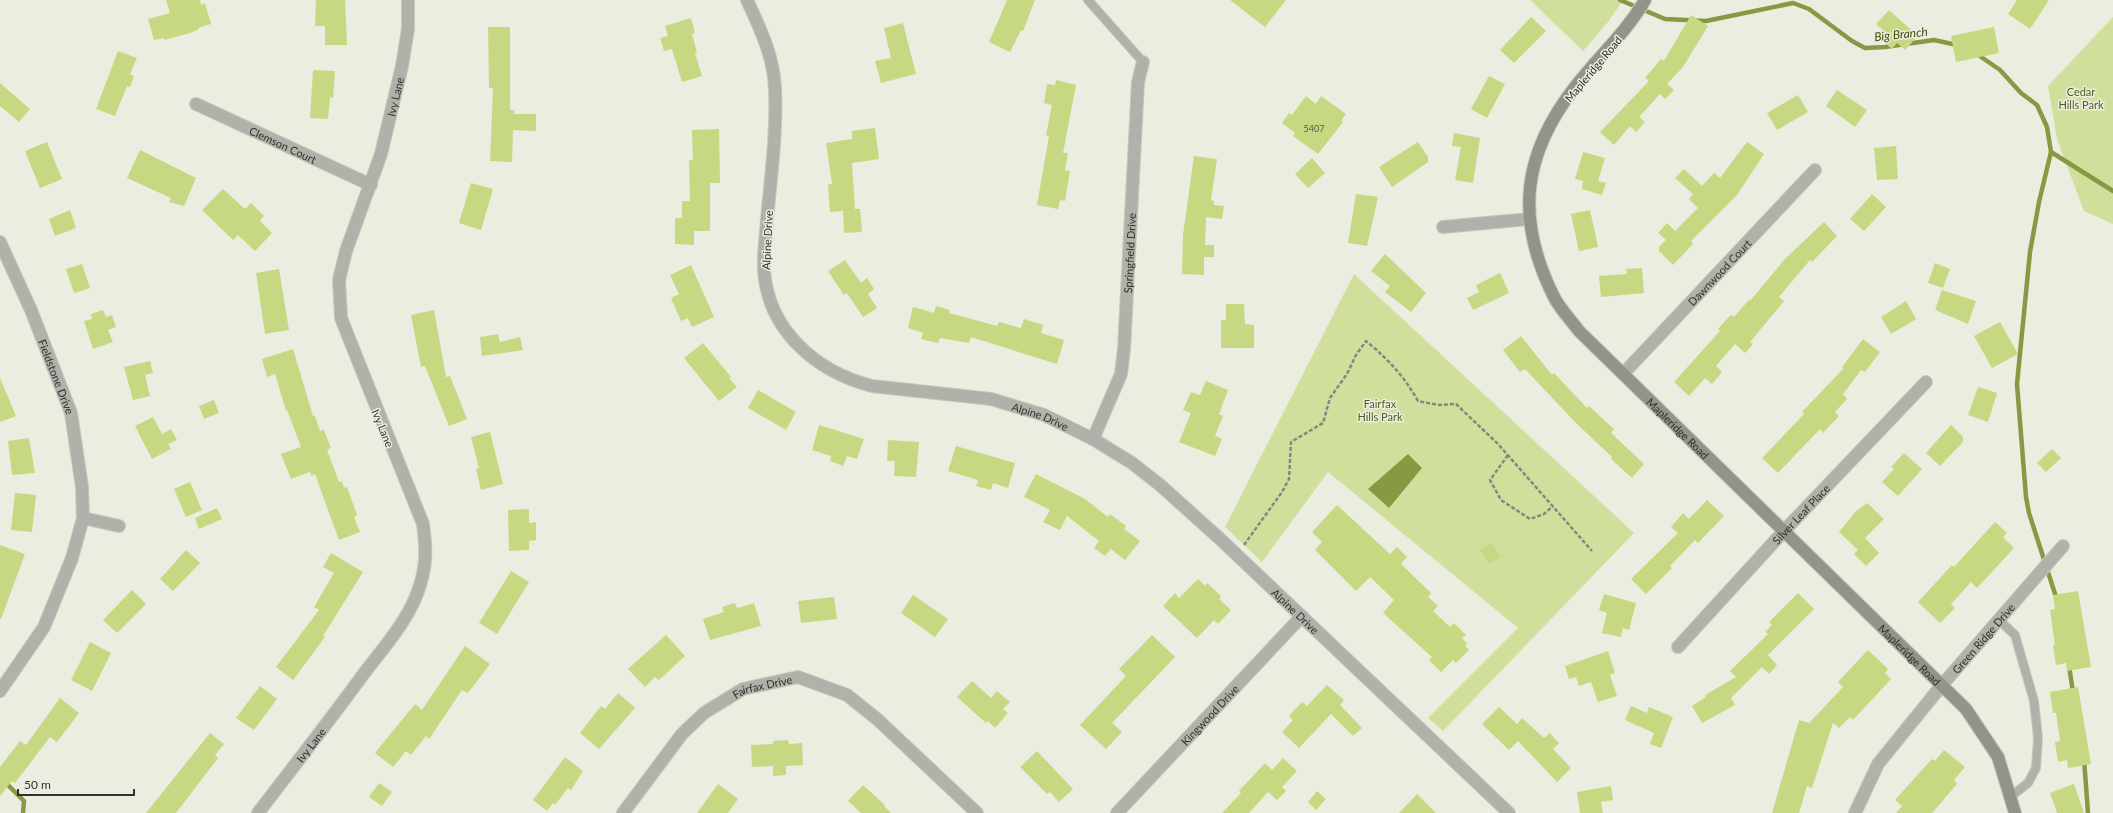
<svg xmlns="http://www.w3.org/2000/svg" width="2113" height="813" font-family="Lato,sans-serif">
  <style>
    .green { fill: #d0e09c }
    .water { fill: #889943 }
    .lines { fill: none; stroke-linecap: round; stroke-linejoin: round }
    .stream { stroke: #889943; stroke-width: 4.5 }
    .building { fill: #c6d982 }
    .lane-casing { stroke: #c5c8bb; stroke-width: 10 }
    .street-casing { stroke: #c5c8bb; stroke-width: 14 }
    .secondary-casing { stroke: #c5c8bb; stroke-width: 14 }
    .path { stroke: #85877e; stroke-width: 2.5; stroke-dasharray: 4 2; stroke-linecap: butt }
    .lane { stroke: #afb1ab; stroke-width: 8 }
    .street { stroke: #afb1ab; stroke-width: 12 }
    .secondary { stroke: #92948c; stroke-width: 12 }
    .labels { text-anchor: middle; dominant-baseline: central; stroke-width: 3; stroke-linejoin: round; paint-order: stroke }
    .number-label { font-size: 9px; fill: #565c42 }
    .street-label { font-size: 11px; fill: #30322c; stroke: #eaeddf }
    .park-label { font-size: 11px; fill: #515d1f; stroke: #eaeddf }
    .water-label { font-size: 12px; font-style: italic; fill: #404a08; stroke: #eaeddf }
  </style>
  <rect width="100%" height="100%" fill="#eaeddf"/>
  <g class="green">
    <polygon points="1530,0 1623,0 1608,22 1583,51"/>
    <polygon points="2113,17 2113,224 2084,211 2057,139 2048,86"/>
    <polygon points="1354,274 1634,533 1443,731 1428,718 1518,628 1328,472 1262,562 1225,527"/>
  </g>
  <polygon class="water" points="1408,454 1422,468 1389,508 1368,489"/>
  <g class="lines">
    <g class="stream">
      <polyline points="1620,0 1665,19 1706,21 1793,3 1809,9 1852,41 1865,48 1885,47 1934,40 1957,45"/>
      <polyline points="1977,54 2000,70 2021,93 2037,105 2047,127 2051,152 2113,191"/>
      <polyline points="2051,152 2039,202 2030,252 2017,384 2026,497 2029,513 2057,600"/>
      <polyline points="2069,666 2073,692"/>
      <polyline points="2084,759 2088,813"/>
      <polyline points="0,777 24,801 23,813"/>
    </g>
  </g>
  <g class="building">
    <polygon points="166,0 200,0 201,5 205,3 211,24 198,28 199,29 190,33 164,40 164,38 154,40 148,19 170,13"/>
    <polygon points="316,0 345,0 347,45 325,45 325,26 315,26"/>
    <polygon points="1007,0 1035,0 1023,31 1021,30 1010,52 989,42"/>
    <polygon points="1230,0 1286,0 1265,27"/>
    <polygon points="2017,0 2049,0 2030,29 2008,14"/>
    <polygon points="1889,10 1918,36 1905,50 1897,43 1892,49 1878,37 1884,31 1876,24"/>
    <polygon points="1691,15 1708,26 1683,67 1667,84 1674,90 1665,99 1660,94 1639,117 1645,122 1636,132 1630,126 1614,145 1600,132 1649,81 1645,78 1661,59 1664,61"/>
    <polygon points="1531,17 1546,31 1514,63 1500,50"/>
    <polygon points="691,18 695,33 692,34 697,52 695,53 702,76 682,82 672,49 664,51 660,38 668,36 665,26"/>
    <polygon points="903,23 916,74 881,83 875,61 891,58 884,28"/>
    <polygon points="488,27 510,27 510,110 514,110 514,114 536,114 536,131 513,130 512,162 490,161 493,88 489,88"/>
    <polygon points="1994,27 1999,53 1956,62 1951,36"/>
    <polygon points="118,51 137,58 130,74 134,76 130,87 127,86 115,116 96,109"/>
    <polygon points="313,70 335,71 333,98 330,97 328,119 310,118"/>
    <polygon points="1489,76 1505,84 1487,118 1471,109"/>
    <polygon points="1056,80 1076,85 1063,153 1068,153 1065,170 1070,171 1065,201 1060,200 1058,209 1037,205 1049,136 1046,135 1052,105 1044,103 1047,84 1055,85"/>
    <polygon points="0,83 30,109 19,122 0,106"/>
    <polygon points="1837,90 1867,110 1855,127 1826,106"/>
    <polygon points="1798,95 1808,112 1777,130 1767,113"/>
    <polygon points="1306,96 1316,104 1321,96 1346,114 1341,121 1343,122 1318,154 1293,136 1295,133 1282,123 1289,113 1292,115"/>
    <polygon points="875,128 879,159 852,163 855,209 860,209 862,232 844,233 843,211 830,212 828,184 832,184 826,143 852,139 852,131"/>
    <polygon points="719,129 720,183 710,183 710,231 694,231 694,245 675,244 675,218 682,218 682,201 690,201 689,160 693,160 692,130"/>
    <polygon points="1454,133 1480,138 1473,183 1455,180 1461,147 1452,146"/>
    <polygon points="47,142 62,179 40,188 25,151"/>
    <polygon points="1418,142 1428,157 1428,162 1392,187 1379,167"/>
    <polygon points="1747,142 1764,154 1737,195 1691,241 1693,244 1673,265 1659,251 1659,247 1666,240 1658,233 1667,223 1675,231 1698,208 1689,199 1693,194 1675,178 1684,169 1702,186 1714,173 1720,178"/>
    <polygon points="1896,146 1898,179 1877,180 1874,148"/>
    <polygon points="140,150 196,178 184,206 169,202 171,198 127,178"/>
    <polygon points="1583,152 1605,158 1598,181 1606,183 1602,195 1582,189 1583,181 1575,179"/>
    <polygon points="1194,156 1217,159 1211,200 1214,201 1214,205 1224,206 1222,219 1206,217 1205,245 1214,245 1214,257 1204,257 1204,275 1182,274 1183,235"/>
    <polygon points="1312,158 1325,173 1308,188 1295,174"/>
    <polygon points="471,183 493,189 481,230 459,223"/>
    <polygon points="223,189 245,209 251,203 264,216 260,221 272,233 255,251 238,235 233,240 202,210"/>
    <polygon points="1356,194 1378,197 1367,246 1348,243"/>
    <polygon points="1872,194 1886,207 1864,231 1850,219"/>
    <polygon points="70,210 76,228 55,236 49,219"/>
    <polygon points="1590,210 1598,247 1579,251 1571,214"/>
    <polygon points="1824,222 1837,236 1812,262 1810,260 1779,297 1784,301 1750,342 1753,344 1745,353 1735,344 1716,366 1722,372 1712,384 1705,378 1689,396 1674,382 1720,331 1718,329 1725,321 1731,315 1734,317 1749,300 1750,301 1785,259"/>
    <polygon points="1385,254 1426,293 1411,312 1385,292 1390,286 1371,271"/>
    <polygon points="845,260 861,283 867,278 874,289 868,294 877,308 863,317 847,293 844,295 828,271"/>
    <polygon points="1935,263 1950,269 1943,288 1928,283"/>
    <polygon points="82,264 90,288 74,293 66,269"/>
    <polygon points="691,265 714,317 692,327 688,318 681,321 671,298 679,294 670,275"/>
    <polygon points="1642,268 1644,293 1601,297 1599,276 1627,274 1626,269"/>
    <polygon points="279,269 289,330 265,334 256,273"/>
    <polygon points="1500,273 1509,293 1473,310 1467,298 1479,292 1476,285"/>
    <polygon points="1942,290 1976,301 1968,324 1935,310"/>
    <polygon points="1906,301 1916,319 1891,334 1881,317"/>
    <polygon points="1226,304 1244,304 1245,324 1254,325 1254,348 1221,348 1221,320 1226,320"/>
    <polygon points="936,306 950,310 949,313 997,326 999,322 1021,328 1024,319 1043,325 1041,333 1064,340 1057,364 971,337 969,343 940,338 938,343 921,339 923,333 908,328 913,307 934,313"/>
    <polygon points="103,310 106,317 112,315 116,327 108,330 113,342 93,349 84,321 92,319 91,314"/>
    <polygon points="434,310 446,377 450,376 467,419 449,426 425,366 421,367 411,315"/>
    <polygon points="2000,322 2018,354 1992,368 1974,336"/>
    <polygon points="498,334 500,342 520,337 523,350 482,356 480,337"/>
    <polygon points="1521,336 1552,375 1554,373 1587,408 1589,406 1614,429 1611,433 1644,464 1632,478 1611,459 1612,457 1575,422 1525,369 1520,372 1503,350"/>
    <polygon points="1863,339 1880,352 1865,372 1861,370 1843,394 1847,399 1835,412 1839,416 1823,433 1820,429 1778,473 1762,458 1804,414 1802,412 1844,368 1842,367"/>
    <polygon points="703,343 731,377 729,378 737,387 719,401 684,358"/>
    <polygon points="293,349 313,416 315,416 320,431 324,430 331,448 327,450 339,482 342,481 344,488 347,487 357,515 354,517 360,532 339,540 315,474 312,476 310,472 291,479 281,454 301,447 287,410 286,411 275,374 267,377 262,359"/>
    <polygon points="150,361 153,373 145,375 150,396 133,400 124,367"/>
    <polygon points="0,378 16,416 0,422"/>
    <polygon points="1206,381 1228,390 1219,414 1223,416 1215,436 1222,439 1215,456 1179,442 1191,413 1183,410 1191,392 1200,395"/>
    <polygon points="1978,387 1997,393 1988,422 1968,415"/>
    <polygon points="758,390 796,412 786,430 748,408"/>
    <polygon points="214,400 219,413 204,419 199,406"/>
    <polygon points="153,417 162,434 171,429 177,440 168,444 171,449 152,459 135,426"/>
    <polygon points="819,425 864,439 857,459 847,456 843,466 830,461 831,456 812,450"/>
    <polygon points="1951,425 1963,437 1963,442 1940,466 1926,453"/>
    <polygon points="490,432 503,484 481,490 476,469 479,468 471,437"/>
    <polygon points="29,438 35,473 12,475 8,441"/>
    <polygon points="888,440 919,442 916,477 894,476 895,461 887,461"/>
    <polygon points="956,446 1015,463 1008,488 993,483 991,490 976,486 978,480 948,471"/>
    <polygon points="2052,449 2061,458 2046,472 2037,463"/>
    <polygon points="1904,453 1922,469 1898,496 1882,482 1894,469 1891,467"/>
    <polygon points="1036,474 1085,499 1108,517 1110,514 1126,526 1124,529 1140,541 1125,560 1111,549 1105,556 1094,548 1099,541 1067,516 1060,530 1043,522 1050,510 1024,497"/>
    <polygon points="190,482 202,510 186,517 174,489"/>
    <polygon points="15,493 36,495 32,532 11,530"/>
    <polygon points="1707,500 1724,516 1698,543 1695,540 1670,566 1672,568 1646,594 1631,579 1678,533 1671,527 1683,513 1689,519"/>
    <polygon points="1867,503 1884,519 1865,538 1879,553 1866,566 1854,554 1858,550 1839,532 1855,512"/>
    <polygon points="1337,505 1390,554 1397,547 1407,557 1401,564 1431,593 1428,597 1438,606 1433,611 1450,627 1454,623 1466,635 1462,638 1467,644 1465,646 1469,650 1456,663 1453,660 1441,672 1429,660 1432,657 1383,613 1394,600 1370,577 1356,591 1315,550 1322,542 1312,532"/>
    <polygon points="217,508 222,519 199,529 195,518"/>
    <polygon points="529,509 529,523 536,522 536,540 529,541 529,550 509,551 508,510"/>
    <polygon points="1995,522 2007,533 2003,537 2014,548 1977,588 1971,582 1951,604 1955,608 1940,623 1918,602 1952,565 1954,567"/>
    <polygon points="1492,542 1501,557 1489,564 1480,550"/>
    <polygon points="0,545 25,554 1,619 0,618"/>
    <polygon points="186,550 200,563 173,591 160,579"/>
    <polygon points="331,553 363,572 323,636 325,637 293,680 276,667 319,610 314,607 334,573 323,567"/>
    <polygon points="511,571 529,582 497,634 479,623"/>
    <polygon points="1198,579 1205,586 1207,583 1221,596 1219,599 1231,610 1218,624 1214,620 1197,638 1163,606 1175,593 1179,598"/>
    <polygon points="132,590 146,604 117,633 103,620"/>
    <polygon points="2078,591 2091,667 2067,671 2066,663 2056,665 2053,645 2055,645 2050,610 2055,609 2053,595"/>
    <polygon points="1798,593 1814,609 1768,655 1777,665 1769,674 1762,667 1731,698 1735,705 1702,723 1692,706 1706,697 1705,695 1736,677 1730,671 1768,634 1765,632 1772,625 1769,622"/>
    <polygon points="1604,594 1636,603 1629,630 1623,628 1621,637 1602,633 1607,613 1599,610"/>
    <polygon points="913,595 948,619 935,637 901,613"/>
    <polygon points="834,597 837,619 801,623 798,601"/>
    <polygon points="735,603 737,608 754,603 761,626 710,640 703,619 724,612 722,607"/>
    <polygon points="666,635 685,656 659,680 655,677 645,687 628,669"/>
    <polygon points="1152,635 1175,657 1112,723 1122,732 1106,749 1080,725 1126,676 1119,669"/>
    <polygon points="90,642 111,653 92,691 71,680"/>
    <polygon points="465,646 490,664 468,693 462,690 429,739 426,736 411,755 406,751 393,767 375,753 415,704 422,710"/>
    <polygon points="1868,650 1888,669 1885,673 1891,679 1853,720 1850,717 1839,728 1833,723 1812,788 1807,786 1799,813 1772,813 1799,720 1809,723 1843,687 1838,682"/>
    <polygon points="1608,651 1615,673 1610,675 1617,696 1598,702 1591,682 1579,686 1576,677 1569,679 1565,666"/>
    <polygon points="972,681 991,698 997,691 1010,702 1003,709 1008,713 995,728 988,721 986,723 957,697"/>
    <polygon points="1327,685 1344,700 1340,705 1362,728 1353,736 1331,714 1299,748 1282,732 1293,720 1289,716 1302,702 1307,706"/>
    <polygon points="260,686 277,699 254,730 236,718"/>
    <polygon points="2078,687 2091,764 2068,768 2067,760 2058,762 2055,742 2060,741 2056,713 2053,713 2050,692"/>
    <polygon points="618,693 635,708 599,749 580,733 601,706 605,709"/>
    <polygon points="60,698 79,713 57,742 50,737 15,783 12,781 0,796 0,767 20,741 26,745"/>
    <polygon points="1631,706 1647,713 1649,707 1673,717 1661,748 1650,744 1654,733 1625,720"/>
    <polygon points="1499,707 1517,724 1522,718 1544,738 1550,733 1559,743 1553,749 1571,768 1557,782 1518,741 1509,750 1482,724"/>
    <polygon points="210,733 224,744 215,755 218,758 176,813 146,813"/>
    <polygon points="788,740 789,744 802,743 803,765 786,766 786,775 773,776 773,766 752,767 751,745 773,744 773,741"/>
    <polygon points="1944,750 1965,767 1954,780 1957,784 1932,813 1896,813 1902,806 1895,800 1932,759 1935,761"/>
    <polygon points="1037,751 1073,789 1059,802 1050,792 1047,794 1020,767"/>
    <polygon points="565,757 583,771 571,790 568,788 555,805 553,803 547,811 533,800"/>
    <polygon points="1283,758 1297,771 1282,787 1286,791 1277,800 1268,792 1249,813 1222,813 1241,793 1239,791 1265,763 1272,770"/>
    <polygon points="379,783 392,792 382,806 369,797"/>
    <polygon points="718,784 738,799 728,813 697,813"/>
    <polygon points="2074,784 2084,813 2057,813 2050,793"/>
    <polygon points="863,785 885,805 884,806 891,813 861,813 848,801"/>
    <polygon points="1611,786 1613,800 1601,802 1603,813 1580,813 1577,792"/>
    <polygon points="1317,791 1326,799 1316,810 1308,802"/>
    <polygon points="1417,794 1436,813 1399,813"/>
  </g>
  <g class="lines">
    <g class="lane-casing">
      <g id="lane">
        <polyline points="1088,0 1143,62"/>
        <polyline points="1999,620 2015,635 2034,701 2038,738 2036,768 2028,783 2010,797"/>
      </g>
    </g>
    <g class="street-casing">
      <g id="street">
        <path id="s1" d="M747,0C760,28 774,57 775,89C777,132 771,176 767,219C766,236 763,254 764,270C768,331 817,372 872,386L991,399L1044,415L1093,439L1132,463L1160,485L1219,538L1509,813"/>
        <path id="s2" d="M196,104L371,185"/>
        <polyline points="1443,227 1528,219"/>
        <path id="s3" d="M0,242L31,310L71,413L82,487L83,518L72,558L44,627L0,691"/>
        <path id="s4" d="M1623,374L1815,170"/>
        <path id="s5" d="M1093,439L1121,374L1124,349L1138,82L1143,62"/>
        <polyline points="83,518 119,526"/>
        <path id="s6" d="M1678,647L1783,532L1926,382"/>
        <path id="s7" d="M258,813C294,766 330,720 365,672C385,646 411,617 420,585C427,564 426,546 423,524L341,318L339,280L346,251L381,154L402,66L408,29V0"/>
        <path id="s8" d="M623,813L682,734L704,713L743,689L798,677L847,695L877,719L977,813"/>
        <path id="s9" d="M1117,813L1302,616"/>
        <path id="s10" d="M1855,813L1878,764L1942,685L2063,546"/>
      </g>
    </g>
    <g class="secondary-casing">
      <g id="secondary">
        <path id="s11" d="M1645,0C1626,33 1598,57 1575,87C1522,155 1515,219 1554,297C1560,309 1571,320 1579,331L1966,709L1998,757L2015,813"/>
      </g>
    </g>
    <g class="path">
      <polyline points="1508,455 1490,480 1501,500 1530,519 1544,514 1553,506"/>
      <path d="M1244,545L1282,492L1289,479L1291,442L1323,423L1330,398L1347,374L1356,355L1366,341C1388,359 1404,376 1418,401L1438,405L1456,404L1498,444L1592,551"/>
    </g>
    <use href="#lane" class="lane"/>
    <use href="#street" class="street"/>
    <use href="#secondary" class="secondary"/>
  </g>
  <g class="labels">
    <g class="number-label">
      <text x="1314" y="128">5407</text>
    </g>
    <g class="street-label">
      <text transform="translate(1593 69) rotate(-50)">Mapleridge Road</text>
      <text stroke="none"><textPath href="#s7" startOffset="794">Ivy Lane</textPath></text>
      <text stroke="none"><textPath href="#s2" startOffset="96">Clemson Court</textPath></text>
      <text transform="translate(767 240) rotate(-87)">Alpine Drive</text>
      <text stroke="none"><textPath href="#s5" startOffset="192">Springfield Drive</textPath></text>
      <text stroke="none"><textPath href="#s4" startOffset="140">Dawnwood Court</textPath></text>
      <text stroke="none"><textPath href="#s3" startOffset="146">Fieldstone Drive</textPath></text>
      <text stroke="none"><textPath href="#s1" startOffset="617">Alpine Drive</textPath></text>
      <text stroke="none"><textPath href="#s11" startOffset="518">Mapleridge Road</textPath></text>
      <text transform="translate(383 428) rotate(68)">Ivy Lane</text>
      <text stroke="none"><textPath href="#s6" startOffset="181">Silver Leaf Place</textPath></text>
      <text stroke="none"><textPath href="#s1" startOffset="941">Alpine Drive</textPath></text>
      <text stroke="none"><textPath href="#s10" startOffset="218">Green Ridge Drive</textPath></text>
      <text stroke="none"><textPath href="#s11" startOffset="842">Mapleridge Road</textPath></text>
      <text stroke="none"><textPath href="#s8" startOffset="194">Fairfax Drive</textPath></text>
      <text stroke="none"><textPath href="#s9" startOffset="135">Kingwood Drive</textPath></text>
      <text stroke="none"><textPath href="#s7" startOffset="86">Ivy Lane</textPath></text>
    </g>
    <g class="park-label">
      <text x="2081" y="91">Cedar<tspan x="2081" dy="13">Hills Park</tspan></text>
      <text x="1380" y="403">Fairfax<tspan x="1380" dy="13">Hills Park</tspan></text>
    </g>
    <g class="water-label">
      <text transform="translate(1901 34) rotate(-6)">Big Branch</text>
    </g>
  </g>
  <path d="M18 789v6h116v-6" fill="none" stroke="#30322c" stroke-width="2"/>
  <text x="24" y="789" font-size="12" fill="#30322c" stroke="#eaeddf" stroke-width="3" paint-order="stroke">50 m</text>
</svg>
